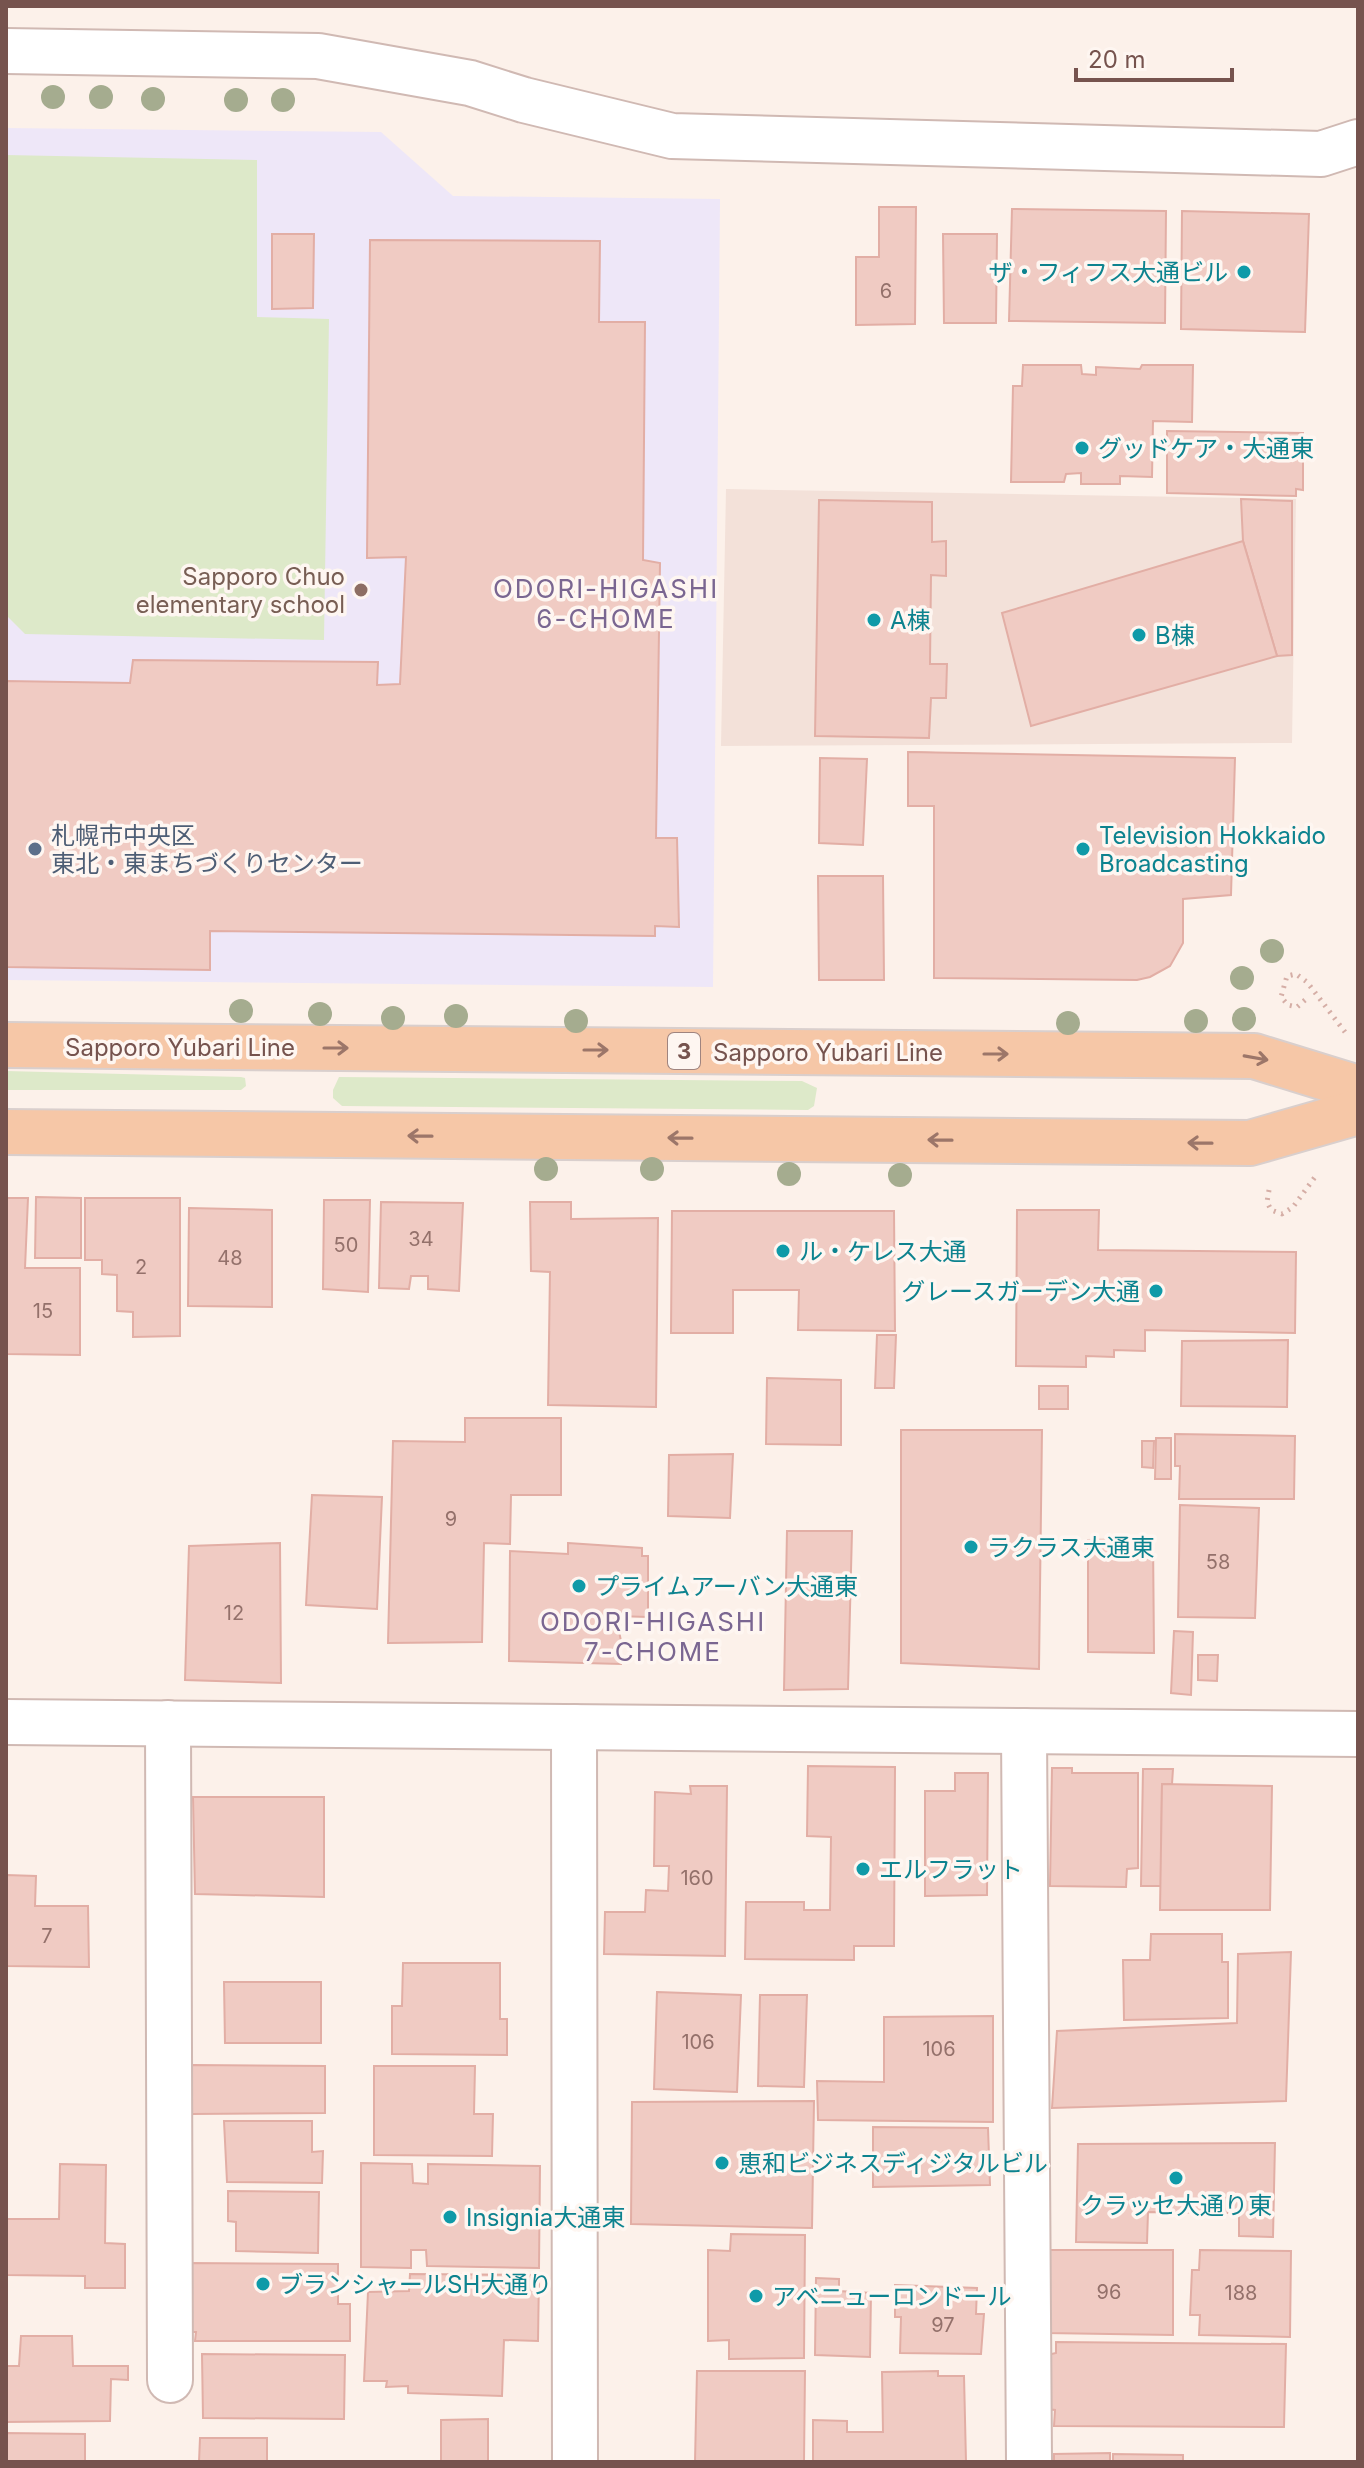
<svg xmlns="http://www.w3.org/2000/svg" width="1364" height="2468" font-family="Inter,'Noto Sans JP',sans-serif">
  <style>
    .residential { fill: #f3e1d9 }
    .education { fill: #eee7f8 }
    .green { fill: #dde9c9 }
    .building { fill: #f0cbc3; stroke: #e2aea5; stroke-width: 2 }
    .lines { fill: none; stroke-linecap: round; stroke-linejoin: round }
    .minor-casing { stroke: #d0b9b3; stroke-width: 48 }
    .major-casing { stroke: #d9cfcd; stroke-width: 48 }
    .path { stroke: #d5aea6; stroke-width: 5; stroke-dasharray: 2 6; stroke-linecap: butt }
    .minor { stroke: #fff; stroke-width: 44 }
    .major { stroke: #f6c7a7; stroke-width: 44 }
    .tree { fill: #a5ac8f }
    .oneway { stroke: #9c7669 }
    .culture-dot { fill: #0f9aa8; stroke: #fef6f1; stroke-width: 3 }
    .education-dot { fill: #8d6e63; stroke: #fef6f1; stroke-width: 3 }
    .service-dot { fill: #5c6f8a; stroke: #fef6f1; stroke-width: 3 }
    .labels { text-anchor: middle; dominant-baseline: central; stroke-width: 7; stroke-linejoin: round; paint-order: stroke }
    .number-label { font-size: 20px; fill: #94716b }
    .shield { fill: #fef6f1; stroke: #9f847f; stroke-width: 2 }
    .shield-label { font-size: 22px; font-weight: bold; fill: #76534e }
    .culture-label { font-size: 24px; fill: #0d838f; stroke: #fef6f1; text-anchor: start }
    .education-label { font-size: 24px; fill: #785e54; stroke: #fef6f1; text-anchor: end }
    .service-label { font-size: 24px; fill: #4e5e75; stroke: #fef6f1; text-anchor: start }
    .street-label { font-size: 24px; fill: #76534e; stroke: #fef6f1 }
    .neighbourhood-label { font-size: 26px; letter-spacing: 2px; fill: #7a6691; stroke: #fef6f1 }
  </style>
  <rect width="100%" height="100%" fill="#fcf1ea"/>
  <polygon class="residential" points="726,489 1296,499 1292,743 721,746"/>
  <polygon class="education" points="6,128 381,132 453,196 720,199 713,987 6,980"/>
  <g class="green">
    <polygon points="6,155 257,160 257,317 329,319 324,640 25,634 6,615"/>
    <polygon points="6,1071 241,1077 245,1078 246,1086 241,1090 6,1090"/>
    <polygon points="339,1077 802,1081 817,1088 814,1106 808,1110 342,1106 333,1098 333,1090"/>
  </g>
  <g class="building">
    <polygon points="879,207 916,207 915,324 856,325 856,257 879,257"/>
    <polygon points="1012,209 1166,211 1165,323 1009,321"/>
    <polygon points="1182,211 1309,214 1305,332 1181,329"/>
    <polygon points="272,234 314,234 313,308 272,309"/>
    <polygon points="943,234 997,234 996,323 944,323"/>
    <polygon points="370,240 600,241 599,322 645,322 643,560 660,563 656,838 677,838 679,927 655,926 655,936 210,931 210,970 6,967 6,681 130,683 133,660 378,662 377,685 400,684 406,557 367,558"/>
    <polygon points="1023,365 1081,365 1082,374 1096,375 1096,367 1140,369 1142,365 1193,365 1192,422 1153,421 1152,477 1120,476 1120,484 1081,484 1081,473 1066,474 1064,482 1011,482 1013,386 1022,386"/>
    <polygon points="1167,431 1303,433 1303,490 1296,489 1296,496 1167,493"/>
    <polygon points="1241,499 1292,501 1292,655 1277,656 1243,541"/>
    <polygon points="819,500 932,502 932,542 946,541 946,576 931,575 930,664 947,664 946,698 931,698 929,738 815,736"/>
    <polygon points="1243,541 1277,656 1031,726 1002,613"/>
    <polygon points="908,752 935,753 934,806 908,806"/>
    <polygon points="908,752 1235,758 1231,895 1183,899 1183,943 1170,966 1150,977 1137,980 934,978 934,806 908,806"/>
    <polygon points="820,758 867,759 863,845 819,843"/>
    <polygon points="818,876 883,876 884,980 819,980"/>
    <polygon points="36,1197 81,1198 81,1258 35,1258"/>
    <polygon points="6,1198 28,1198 25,1268 80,1268 80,1355 6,1354"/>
    <polygon points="85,1198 180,1198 180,1336 133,1337 133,1312 117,1311 117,1275 102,1274 102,1260 85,1260"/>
    <polygon points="324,1200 370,1200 368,1292 323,1289"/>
    <polygon points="381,1202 463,1203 459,1291 428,1289 428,1276 411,1276 409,1289 379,1288"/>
    <polygon points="530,1202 571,1202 571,1219 658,1218 656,1407 548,1405 550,1272 531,1271"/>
    <polygon points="189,1208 272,1210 272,1307 188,1306"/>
    <polygon points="1017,1210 1099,1210 1098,1250 1296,1252 1295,1333 1145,1330 1145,1351 1114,1350 1114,1357 1086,1356 1086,1367 1016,1366"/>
    <polygon points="672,1211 894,1211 895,1331 798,1330 799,1290 733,1290 733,1333 671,1333"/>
    <polygon points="877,1335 896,1335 894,1388 875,1388"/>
    <polygon points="1288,1340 1287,1407 1181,1406 1182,1341"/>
    <polygon points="767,1378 841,1380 841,1445 766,1444"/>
    <rect x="1039" y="1386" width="29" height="23"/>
    <polygon points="465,1418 561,1418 561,1495 511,1495 510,1544 484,1543 482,1642 388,1643 393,1441 465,1442"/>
    <polygon points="901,1430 1042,1430 1039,1669 901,1663"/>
    <polygon points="1175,1434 1295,1436 1294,1499 1179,1499 1180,1466 1175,1466"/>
    <polygon points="1156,1438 1171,1438 1171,1479 1155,1479"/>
    <polygon points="1142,1441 1154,1441 1153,1468 1142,1467"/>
    <polygon points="733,1454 730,1518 668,1516 669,1455"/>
    <polygon points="312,1495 382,1497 377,1609 306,1605"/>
    <polygon points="1180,1505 1259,1508 1255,1618 1178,1617"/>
    <polygon points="787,1531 852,1531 848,1689 784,1690"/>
    <polygon points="1153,1539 1154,1653 1088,1652 1088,1540"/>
    <polygon points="280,1543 281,1683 185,1680 189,1546"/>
    <polygon points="568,1543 642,1548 642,1556 648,1556 648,1617 616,1616 621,1641 621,1664 509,1661 510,1551 568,1554"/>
    <polygon points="1174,1631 1193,1632 1191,1695 1171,1693"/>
    <polygon points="1198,1655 1218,1655 1217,1681 1198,1680"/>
    <polygon points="808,1766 895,1767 894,1946 854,1946 854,1960 745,1959 746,1902 804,1902 804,1910 830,1910 831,1837 807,1836"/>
    <polygon points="1052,1768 1072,1768 1072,1773 1138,1773 1138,1868 1127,1869 1126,1887 1050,1886"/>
    <polygon points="1143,1769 1173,1769 1172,1784 1162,1784 1161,1886 1141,1886"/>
    <polygon points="955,1773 988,1773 987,1895 925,1896 925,1791 955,1791"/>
    <polygon points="1162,1784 1272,1786 1270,1910 1160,1910"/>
    <polygon points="690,1786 727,1786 725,1956 604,1954 605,1912 645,1912 646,1890 668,1891 669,1866 654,1866 655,1792 691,1794"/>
    <polygon points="193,1797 324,1797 324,1897 195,1894"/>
    <polygon points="6,1875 36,1876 35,1906 88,1906 89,1967 6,1966"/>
    <polygon points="1151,1934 1222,1934 1222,1962 1228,1962 1228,2018 1124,2020 1123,1960 1150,1960"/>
    <polygon points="1291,1952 1286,2101 1052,2108 1057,2031 1237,2023 1238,1954"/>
    <polygon points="403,1963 500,1963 500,2019 507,2019 507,2055 392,2054 392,2006 402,2006"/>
    <polygon points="224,1982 321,1982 321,2043 225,2043"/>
    <polygon points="657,1992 741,1995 737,2092 654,2089"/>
    <polygon points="760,1995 807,1995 804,2087 758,2086"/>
    <polygon points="993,2016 993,2122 818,2120 817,2081 884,2082 884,2017"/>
    <polygon points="192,2065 325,2066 325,2113 192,2114"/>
    <polygon points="374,2066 475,2066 474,2114 493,2114 492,2156 374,2155"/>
    <polygon points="814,2101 812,2228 631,2224 632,2102"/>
    <polygon points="224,2121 312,2121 312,2152 323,2151 322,2183 227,2182"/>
    <polygon points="873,2127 988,2128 990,2185 873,2187"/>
    <polygon points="1275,2143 1273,2237 1239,2236 1239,2216 1234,2213 1148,2212 1147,2243 1076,2242 1078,2144"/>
    <polygon points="361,2163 412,2164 413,2183 428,2184 428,2164 540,2166 539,2268 427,2266 426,2250 411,2250 411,2268 361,2267"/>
    <polygon points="60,2164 106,2165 105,2243 125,2244 125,2288 85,2288 85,2276 6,2275 6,2219 59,2219"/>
    <polygon points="228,2191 319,2192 318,2253 236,2251 236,2222 228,2221"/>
    <polygon points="731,2234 805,2235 804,2358 729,2359 729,2340 708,2341 708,2250 730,2251"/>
    <polygon points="1045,2250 1173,2250 1173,2335 1046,2333"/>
    <polygon points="1200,2250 1291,2251 1290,2337 1199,2335 1200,2315 1190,2315 1192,2270 1199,2270"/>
    <polygon points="188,2263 338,2264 338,2304 350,2304 350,2341 195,2341 196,2332 187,2332"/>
    <polygon points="410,2274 539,2275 538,2341 504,2340 502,2396 408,2393 408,2386 386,2387 387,2381 364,2381 368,2292 409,2291"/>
    <polygon points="816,2278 839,2279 839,2291 871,2293 870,2357 815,2355"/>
    <polygon points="895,2285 977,2288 976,2314 984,2314 981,2354 900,2353 901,2317 895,2317"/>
    <polygon points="21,2336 72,2336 73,2366 128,2366 128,2380 111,2379 110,2421 6,2422 6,2366 19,2366"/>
    <polygon points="1056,2342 1286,2344 1284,2427 1054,2426 1055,2410 1047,2409 1047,2355 1056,2353"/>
    <polygon points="202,2354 345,2355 344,2419 203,2418"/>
    <polygon points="697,2371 805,2371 804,2462 695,2462"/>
    <polygon points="938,2371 938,2376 964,2376 966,2462 813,2462 813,2420 847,2421 847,2432 883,2432 882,2372"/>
    <polygon points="488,2419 488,2462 441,2462 441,2420"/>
    <polygon points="6,2433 85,2434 85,2462 6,2462"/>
    <polygon points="200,2438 267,2438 267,2462 199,2462"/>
    <polygon points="1110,2453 1110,2462 1054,2462 1054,2454"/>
    <polygon points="1113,2454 1183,2455 1183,2462 1113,2462"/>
  </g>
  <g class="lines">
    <g class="minor-casing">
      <g id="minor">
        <polyline points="6,51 318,56 470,83 524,100 672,136 1321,154 1358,142"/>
        <polyline points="6,1722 1358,1734"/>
        <polyline points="168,1723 170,2380"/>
        <polyline points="574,1727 575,2462"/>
        <polyline points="1024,1731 1029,2462"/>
      </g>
    </g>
    <g class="major-casing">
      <g id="major">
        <polyline points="6,1045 1254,1056 1358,1088"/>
        <polyline points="6,1132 1250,1143 1358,1112"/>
      </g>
    </g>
    <g class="path">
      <polyline points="1305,1000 1297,1007 1288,1005 1281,997 1287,976 1296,974 1307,982 1345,1032"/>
      <polyline points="1269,1190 1267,1202 1271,1210 1282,1214 1293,1207 1315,1177"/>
    </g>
    <use href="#minor" class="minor"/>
    <use href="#major" class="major"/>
  </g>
  <g class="tree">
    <circle cx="53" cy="97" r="12"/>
    <circle cx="101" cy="97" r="12"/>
    <circle cx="153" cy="99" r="12"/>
    <circle cx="236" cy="100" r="12"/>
    <circle cx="283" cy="100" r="12"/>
    <circle cx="1272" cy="951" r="12"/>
    <circle cx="1242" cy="978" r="12"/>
    <circle cx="241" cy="1011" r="12"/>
    <circle cx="320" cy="1014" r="12"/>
    <circle cx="456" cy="1016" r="12"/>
    <circle cx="393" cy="1018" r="12"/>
    <circle cx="1244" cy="1019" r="12"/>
    <circle cx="576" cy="1021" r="12"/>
    <circle cx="1196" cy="1021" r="12"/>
    <circle cx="1068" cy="1023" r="12"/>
    <circle cx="546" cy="1169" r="12"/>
    <circle cx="652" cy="1169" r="12"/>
    <circle cx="789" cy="1174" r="12"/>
    <circle cx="900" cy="1175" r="12"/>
  </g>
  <defs><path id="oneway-shaft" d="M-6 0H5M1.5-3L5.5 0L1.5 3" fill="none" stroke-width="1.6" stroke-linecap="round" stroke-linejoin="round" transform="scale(2)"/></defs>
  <g class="oneway">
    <use href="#oneway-shaft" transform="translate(336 1048)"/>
    <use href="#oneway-shaft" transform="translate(596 1050)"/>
    <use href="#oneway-shaft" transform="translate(996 1054)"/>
    <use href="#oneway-shaft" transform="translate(1256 1058) rotate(10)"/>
    <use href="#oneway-shaft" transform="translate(420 1136) rotate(-179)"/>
    <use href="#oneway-shaft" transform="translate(680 1138) rotate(-179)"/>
    <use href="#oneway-shaft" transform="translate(940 1140) rotate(-179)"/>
    <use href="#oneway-shaft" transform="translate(1200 1143) rotate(-179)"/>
  </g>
  <g class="culture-dot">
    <circle cx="1244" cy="272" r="8"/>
    <circle cx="1082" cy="448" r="8"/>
    <circle cx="874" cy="620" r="8"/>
    <circle cx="1139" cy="635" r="8"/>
    <circle cx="1083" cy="849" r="8"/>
    <circle cx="783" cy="1251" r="8"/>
    <circle cx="1156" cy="1291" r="8"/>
    <circle cx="971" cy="1547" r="8"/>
    <circle cx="579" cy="1586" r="8"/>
    <circle cx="863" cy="1869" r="8"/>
    <circle cx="722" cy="2163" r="8"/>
    <circle cx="1176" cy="2178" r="8"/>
    <circle cx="450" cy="2217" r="8"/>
    <circle cx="263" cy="2284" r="8"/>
    <circle cx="756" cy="2296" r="8"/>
  </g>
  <circle class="education-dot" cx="361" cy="590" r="8"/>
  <circle class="service-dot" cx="35" cy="849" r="8"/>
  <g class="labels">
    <g class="number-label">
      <text x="886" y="291">6</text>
      <text x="421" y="1239">34</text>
      <text x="346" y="1245">50</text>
      <text x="230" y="1258">48</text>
      <text x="141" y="1267">2</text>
      <text x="43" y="1311">15</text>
      <text x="451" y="1519">9</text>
      <text x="1218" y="1562">58</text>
      <text x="234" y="1613">12</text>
      <text x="697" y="1878">160</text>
      <text x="47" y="1936">7</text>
      <text x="698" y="2042">106</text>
      <text x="939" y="2049">106</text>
      <text x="1109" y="2292">96</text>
      <text x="1241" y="2293">188</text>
      <text x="943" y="2325">97</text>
    </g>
    <rect class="shield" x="668" y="1033" width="32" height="36" rx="6"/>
    <g class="shield-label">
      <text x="684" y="1051">3</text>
    </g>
    <g class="culture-label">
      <text x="1228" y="272" text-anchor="end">ザ・フィフス大通ビル</text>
      <text x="1098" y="448">グッドケア・大通東</text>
      <text x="890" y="620">A棟</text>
      <text x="1155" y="635">B棟</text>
      <text x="1099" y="835">Television Hokkaido<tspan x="1099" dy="28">Broadcasting</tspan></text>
      <text x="799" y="1251">ル・ケレス大通</text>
      <text x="1140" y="1291" text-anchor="end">グレースガーデン大通</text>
      <text x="987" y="1547">ラクラス大通東</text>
      <text x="595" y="1586">プライムアーバン大通東</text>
      <text x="879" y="1869">エルフラット</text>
      <text x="738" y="2163">恵和ビジネスディジタルビル</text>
      <text x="1176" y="2205" text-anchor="middle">クラッセ大通り東</text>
      <text x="466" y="2217">Insignia大通東</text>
      <text x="279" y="2284">ブランシャールSH大通り</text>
      <text x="772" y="2296">アベニューロンドール</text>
    </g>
    <g class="education-label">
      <text x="345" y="576">Sapporo Chuo<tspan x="345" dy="28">elementary school</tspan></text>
    </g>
    <g class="service-label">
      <text x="51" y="835">札幌市中央区<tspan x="51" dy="28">東北・東まちづくりセンター</tspan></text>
    </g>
    <g class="street-label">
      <text x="180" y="1047">Sapporo Yubari Line</text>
      <text x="828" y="1052">Sapporo Yubari Line</text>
    </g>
    <g class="neighbourhood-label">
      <text x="606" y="588">ODORI-HIGASHI<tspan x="606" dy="30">6-CHOME</tspan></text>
      <text x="653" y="1621">ODORI-HIGASHI<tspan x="653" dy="30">7-CHOME</tspan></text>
    </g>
  </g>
  <rect width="1364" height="2468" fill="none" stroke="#76534e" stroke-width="16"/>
  <path d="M1076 68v12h156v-12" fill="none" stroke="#76534e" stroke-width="4"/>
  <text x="1088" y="68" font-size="24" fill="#76534e" stroke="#fef6f1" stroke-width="6" paint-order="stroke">20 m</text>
</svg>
